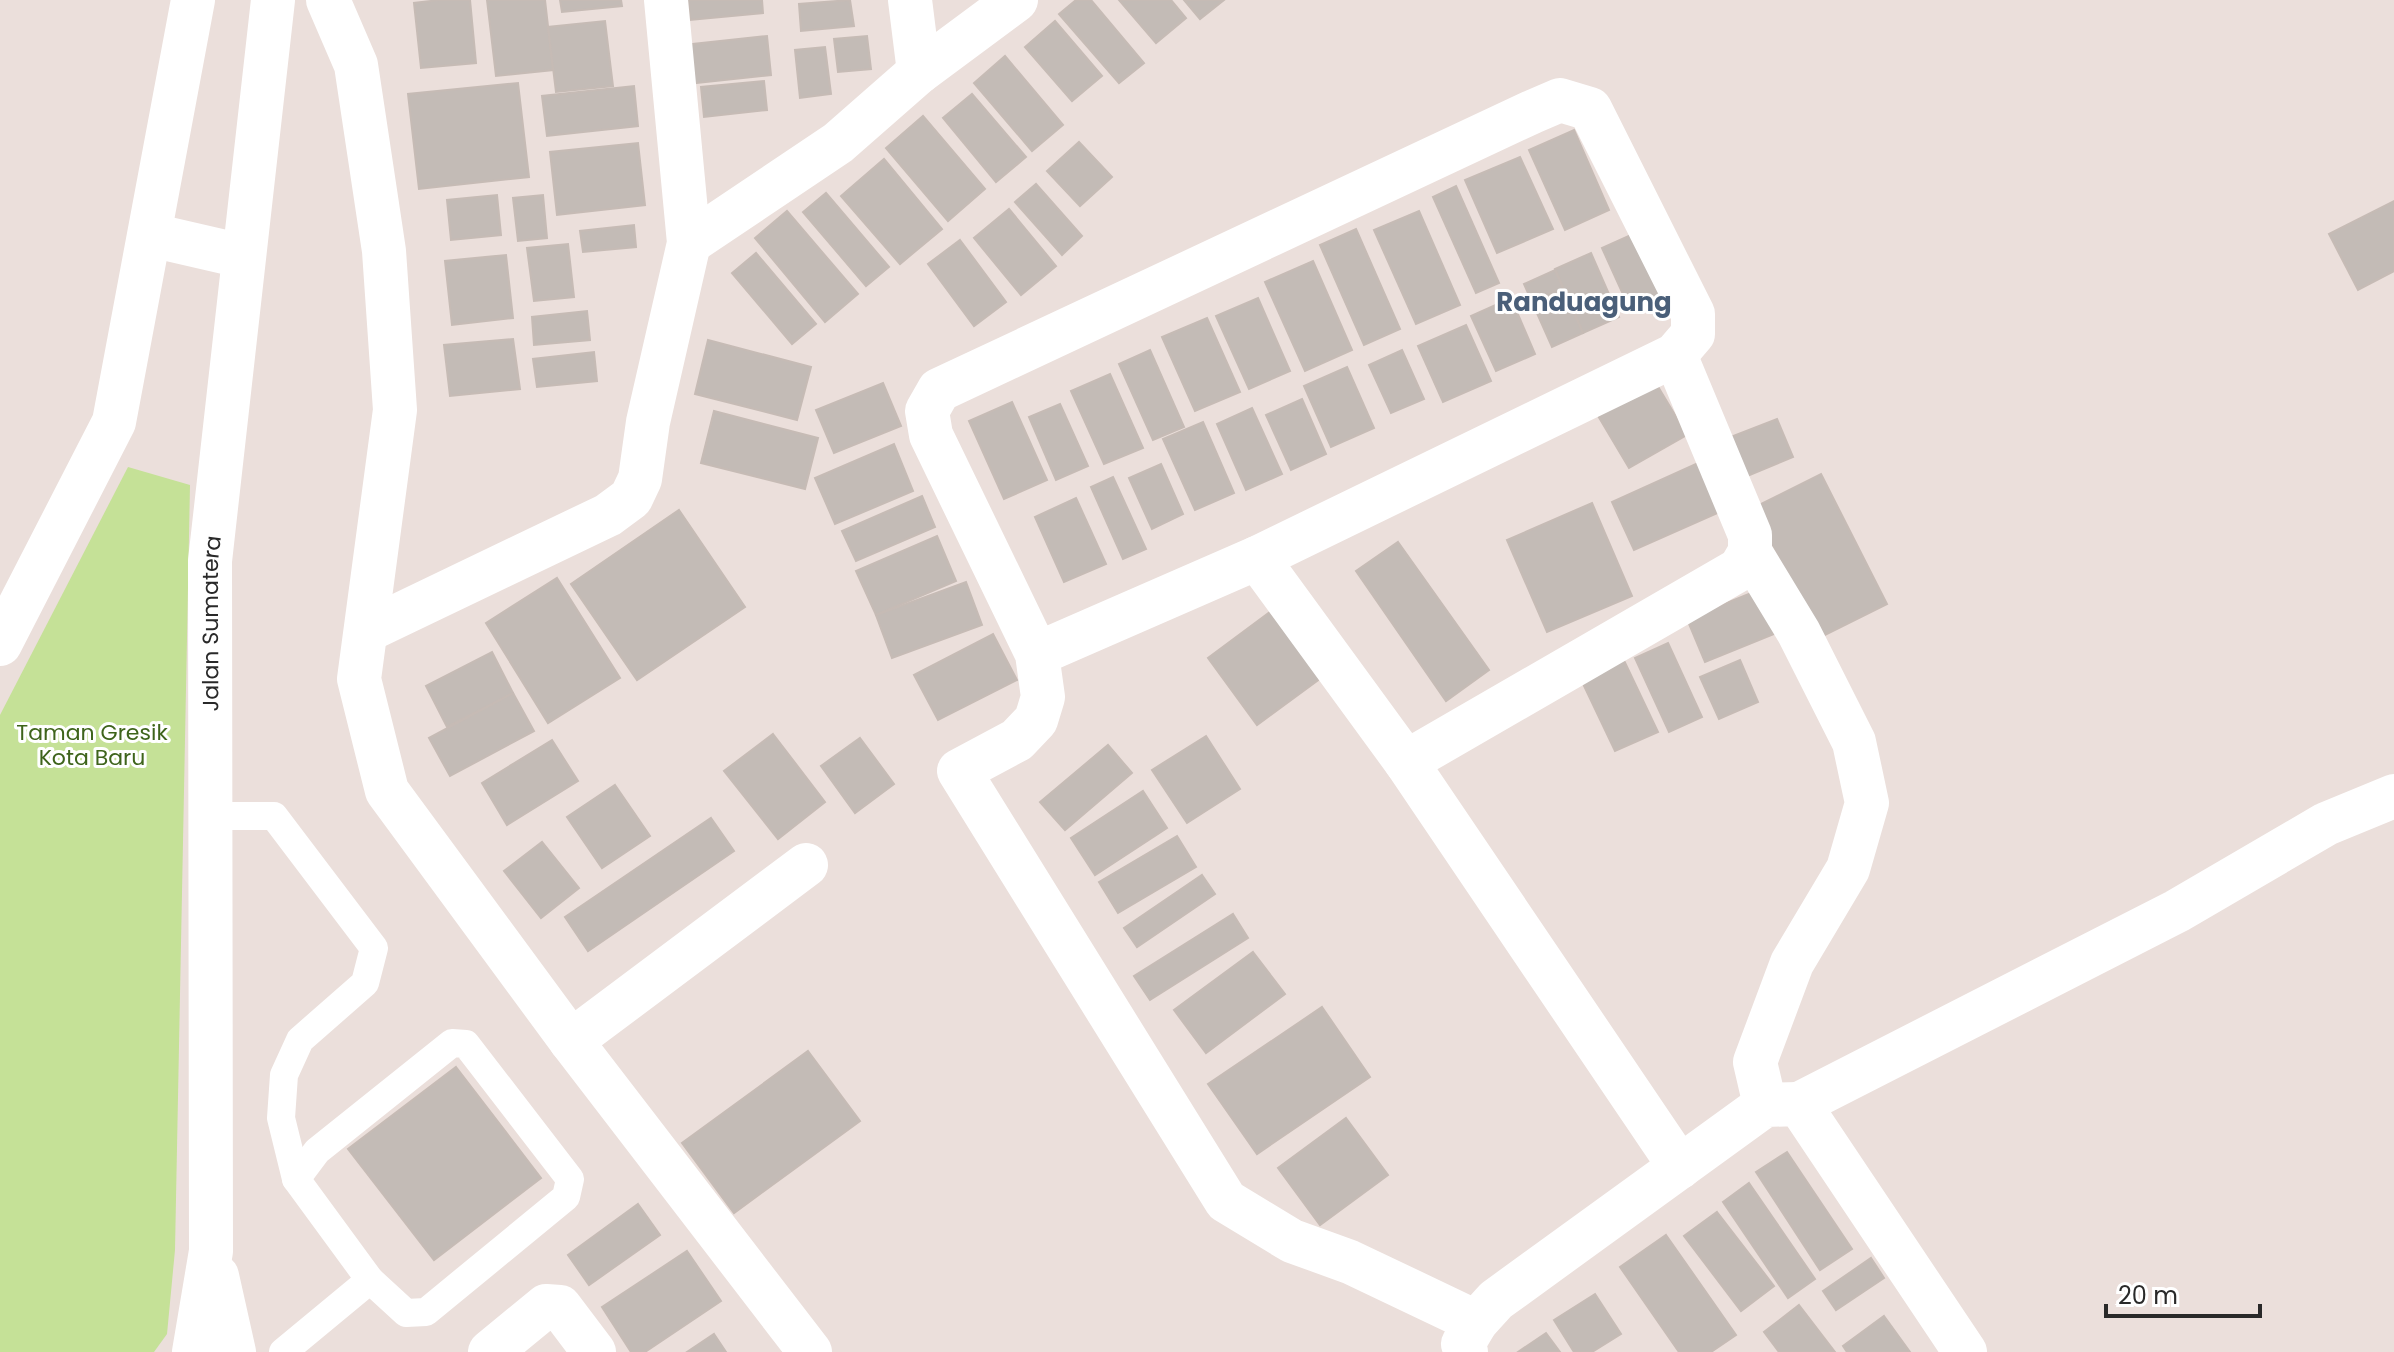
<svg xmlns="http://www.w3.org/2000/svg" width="2394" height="1352" font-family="Poppins,sans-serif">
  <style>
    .park { fill: #c5e197 }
    .building { fill: #c3bbb6; stroke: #c6bbb5; stroke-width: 2 }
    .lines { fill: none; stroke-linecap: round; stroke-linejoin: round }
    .lane { stroke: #fff; stroke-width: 28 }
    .street { stroke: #fff; stroke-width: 44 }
    .secondary { stroke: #fff; stroke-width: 44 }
    .labels { text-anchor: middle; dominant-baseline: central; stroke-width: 6; stroke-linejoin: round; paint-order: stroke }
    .street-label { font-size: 22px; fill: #292929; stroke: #fff }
    .park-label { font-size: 22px; fill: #3e641b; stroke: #fff }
    .quarter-label { font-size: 26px; font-weight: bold; fill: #4a5f79; stroke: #fff }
  </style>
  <rect width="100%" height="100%" fill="#ebdfdb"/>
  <polygon class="park" points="128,467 190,485 175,1250 167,1334 154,1352 0,1352 0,715"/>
  <g class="building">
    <polygon points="439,0 470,0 476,63 421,68 414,3"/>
    <polygon points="487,0 545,0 553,70 496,76"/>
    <polygon points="560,0 621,0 622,6 562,12"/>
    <polygon points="688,0 762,0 763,13 690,20"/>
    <polygon points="850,0 854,26 801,31 799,4"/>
    <polygon points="1076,0 1091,0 1144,63 1119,83 1059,14"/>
    <polygon points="1119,0 1171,0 1186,18 1156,43"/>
    <polygon points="1184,0 1224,0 1200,19"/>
    <polygon points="605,21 613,86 556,92 548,27"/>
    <polygon points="1055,21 1102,76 1072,101 1025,47"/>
    <polygon points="767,36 771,75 688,84 684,45"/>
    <polygon points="867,36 871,69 838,72 834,39"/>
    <polygon points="825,47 831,94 800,98 795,50"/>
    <polygon points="1005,56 1063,125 1032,151 974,83"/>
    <polygon points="764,81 767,110 704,117 701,87"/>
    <polygon points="518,83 529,177 419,189 408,94"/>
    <polygon points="634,86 638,126 547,136 542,96"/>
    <polygon points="972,94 1026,157 996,182 943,118"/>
    <polygon points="923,116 985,189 948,221 886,148"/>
    <polygon points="1574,130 1609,210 1565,230 1529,150"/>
    <polygon points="1079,142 1112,177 1080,206 1047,171"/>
    <polygon points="638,143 645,205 557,215 550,152"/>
    <polygon points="1520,157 1553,229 1497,253 1465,180"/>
    <polygon points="884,159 942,229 900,264 841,196"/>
    <polygon points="1036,184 1082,236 1062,255 1015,202"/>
    <polygon points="1456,186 1499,283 1476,293 1433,197"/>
    <polygon points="826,193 889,267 866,286 803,212"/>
    <polygon points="497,195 501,235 451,240 447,200"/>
    <polygon points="543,195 547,238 518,241 513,198"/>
    <polygon points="2394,201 2394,271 2358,290 2329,234"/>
    <polygon points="1009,209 1056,266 1021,295 974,238"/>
    <polygon points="787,211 858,294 825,322 755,238"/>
    <polygon points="1419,211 1460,305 1416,324 1374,230"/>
    <polygon points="634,225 636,247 583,252 580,231"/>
    <polygon points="1356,229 1400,329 1364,345 1320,245"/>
    <polygon points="1633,234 1662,299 1631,312 1602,248"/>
    <polygon points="960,240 1006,302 974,326 928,264"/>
    <polygon points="568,244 574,297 534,301 527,248"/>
    <polygon points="756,253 816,324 792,344 732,273"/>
    <polygon points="1591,253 1619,317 1583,333 1555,269"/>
    <polygon points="506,255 513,318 452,325 445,261"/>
    <polygon points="1313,261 1352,350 1305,371 1265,282"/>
    <polygon points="1555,270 1583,333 1552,347 1524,284"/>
    <polygon points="1258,298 1290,371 1249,389 1216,316"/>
    <polygon points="1511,298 1535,354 1496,371 1471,316"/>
    <polygon points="587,311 590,340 534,345 532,317"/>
    <polygon points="1207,318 1240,392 1195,411 1162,337"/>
    <polygon points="1466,325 1491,381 1443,402 1418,346"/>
    <polygon points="513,339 520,389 450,396 444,345"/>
    <polygon points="708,340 811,367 797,420 695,394"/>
    <polygon points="1150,350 1184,427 1153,440 1119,364"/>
    <polygon points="1402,350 1424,399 1391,413 1369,365"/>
    <polygon points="594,352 597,381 537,387 533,359"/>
    <polygon points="1347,367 1374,428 1331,447 1304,386"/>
    <polygon points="1110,374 1143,448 1104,464 1071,391"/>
    <polygon points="1654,380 1687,435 1629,468 1597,414"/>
    <polygon points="883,383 901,426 834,453 816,410"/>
    <polygon points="1302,399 1326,454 1291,470 1266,415"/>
    <polygon points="1012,402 1047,480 1004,499 969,421"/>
    <polygon points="1060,404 1088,466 1056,480 1029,417"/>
    <polygon points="1252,408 1282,474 1246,490 1217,424"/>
    <polygon points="714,411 818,438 805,489 701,463"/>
    <polygon points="1777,419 1793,457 1745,477 1728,438"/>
    <polygon points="1203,422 1234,493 1195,510 1163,439"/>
    <polygon points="894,444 913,491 835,524 815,478"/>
    <polygon points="1709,458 1731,507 1634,550 1612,502"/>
    <polygon points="1161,464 1183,514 1152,529 1129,478"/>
    <polygon points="1821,474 1887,604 1819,638 1753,508"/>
    <polygon points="1113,477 1146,549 1123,559 1091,487"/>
    <polygon points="922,496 935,527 856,561 842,531"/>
    <polygon points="1076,498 1106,564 1064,582 1035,517"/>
    <polygon points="1592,503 1632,596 1547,632 1507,540"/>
    <polygon points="679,510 745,607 637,680 571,584"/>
    <polygon points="937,536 956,581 876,615 856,571"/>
    <polygon points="1398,542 1489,670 1446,701 1356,571"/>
    <polygon points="557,578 620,678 548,723 486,623"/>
    <polygon points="966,582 982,625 892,658 876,615"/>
    <polygon points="1756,591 1774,634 1705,662 1687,619"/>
    <polygon points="1270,612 1321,678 1257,725 1208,658"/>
    <polygon points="993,634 1017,680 938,720 914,675"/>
    <polygon points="1668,643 1702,717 1669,732 1635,658"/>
    <polygon points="1619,650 1658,732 1615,751 1576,669"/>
    <polygon points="492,652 513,693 447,727 426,686"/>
    <polygon points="1740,660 1758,702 1719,719 1700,677"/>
    <polygon points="513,693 534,731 450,776 429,738"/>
    <polygon points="773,734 825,802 778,839 724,771"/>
    <polygon points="1206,736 1240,789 1187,823 1152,770"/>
    <polygon points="860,738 894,784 855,813 821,766"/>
    <polygon points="552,740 578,781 507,825 482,783"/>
    <polygon points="1108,745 1132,773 1065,830 1040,802"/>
    <polygon points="615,785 650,836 602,868 567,817"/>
    <polygon points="1143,791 1167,828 1095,875 1071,838"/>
    <polygon points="711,818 734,851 588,951 565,917"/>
    <polygon points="1177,836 1196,867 1118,913 1099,882"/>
    <polygon points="542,842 579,888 541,918 504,871"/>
    <polygon points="1202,875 1215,894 1137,947 1124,928"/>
    <polygon points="1233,914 1248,938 1150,1000 1134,976"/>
    <polygon points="1253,952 1285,994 1206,1053 1174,1010"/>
    <polygon points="1322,1007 1370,1077 1257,1154 1208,1084"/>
    <polygon points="808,1051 860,1121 734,1213 682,1143"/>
    <polygon points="456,1067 541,1178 434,1260 348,1149"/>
    <polygon points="1346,1118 1388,1175 1320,1225 1278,1168"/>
    <polygon points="1787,1152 1852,1249 1820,1270 1756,1172"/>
    <polygon points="1749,1183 1815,1279 1788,1298 1723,1202"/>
    <polygon points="638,1204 660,1235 589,1285 568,1255"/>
    <polygon points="1717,1212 1774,1286 1741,1311 1684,1236"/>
    <polygon points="1666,1235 1736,1335 1711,1352 1679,1352 1620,1267"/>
    <polygon points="687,1251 721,1301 645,1352 631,1352 602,1307"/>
    <polygon points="1871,1258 1884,1278 1836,1310 1823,1291"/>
    <polygon points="1595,1294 1621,1334 1592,1352 1574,1352 1554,1320"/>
    <polygon points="1799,1305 1835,1352 1779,1352 1764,1332"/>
    <polygon points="1884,1316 1910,1352 1847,1352 1843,1346"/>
    <polygon points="1546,1333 1560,1352 1518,1352"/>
    <polygon points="714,1334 726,1352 687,1352"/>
  </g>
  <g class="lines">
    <g class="lane">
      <polyline points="210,816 274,816 374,948 365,983 300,1040 284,1075 281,1118 296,1179 370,1280 283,1352"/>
      <polyline points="296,1179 317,1151 452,1043 466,1044 570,1179 566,1197 426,1312 406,1313 370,1280"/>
    </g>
    <g class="street">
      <polyline points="328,0 356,65 384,251 395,410 359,679 387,791 571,1041 810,1352"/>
      <polyline points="910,0 919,72"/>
      <polyline points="689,243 838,143 919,72 1016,0"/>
      <polyline points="1750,552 1799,633 1854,742 1867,803 1848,869 1792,963 1755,1062 1765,1105"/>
      <polyline points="1257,558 1406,762 1680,1167"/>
      <polyline points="366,631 608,515 631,498 640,479 648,422 689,243 666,0"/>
      <polyline points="1037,654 1257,558 1675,355 1693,334 1693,314 1590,109 1560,100 1532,112 939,390 927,411 931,435 1037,654 1043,697 1036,720 1017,740 959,771 1226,1201 1292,1241 1350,1262 1476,1322"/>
      <polyline points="1406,762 1740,569 1750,552 1750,535 1675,355"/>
      <polyline points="571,1041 806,865"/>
      <polyline points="1799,1104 2177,911 2326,824 2394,796"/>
      <polyline points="490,1352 546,1306 560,1307 594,1352"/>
      <polyline points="1466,1352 1463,1344 1476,1322 1496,1300 1765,1105 1799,1104 1965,1352"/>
    </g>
    <g class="secondary">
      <polyline points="151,235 242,256"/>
      <polyline points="0,644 114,422 193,0"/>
      <polyline points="217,1276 234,1352"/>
      <path id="s1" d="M194,1352L211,1251L210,561L273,0"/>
    </g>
  </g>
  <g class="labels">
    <g class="street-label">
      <text stroke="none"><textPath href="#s1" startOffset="730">Jalan Sumatera</textPath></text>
    </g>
    <g class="park-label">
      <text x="92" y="732">Taman Gresik<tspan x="92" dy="25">Kota Baru</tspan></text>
    </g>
    <g class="quarter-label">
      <text x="1584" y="302">Randuagung</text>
    </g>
  </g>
  <path d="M2106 1304v12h154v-12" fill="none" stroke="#292929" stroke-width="4"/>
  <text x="2118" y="1304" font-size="24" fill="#292929" stroke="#ffffff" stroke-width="6" paint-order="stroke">20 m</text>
</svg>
